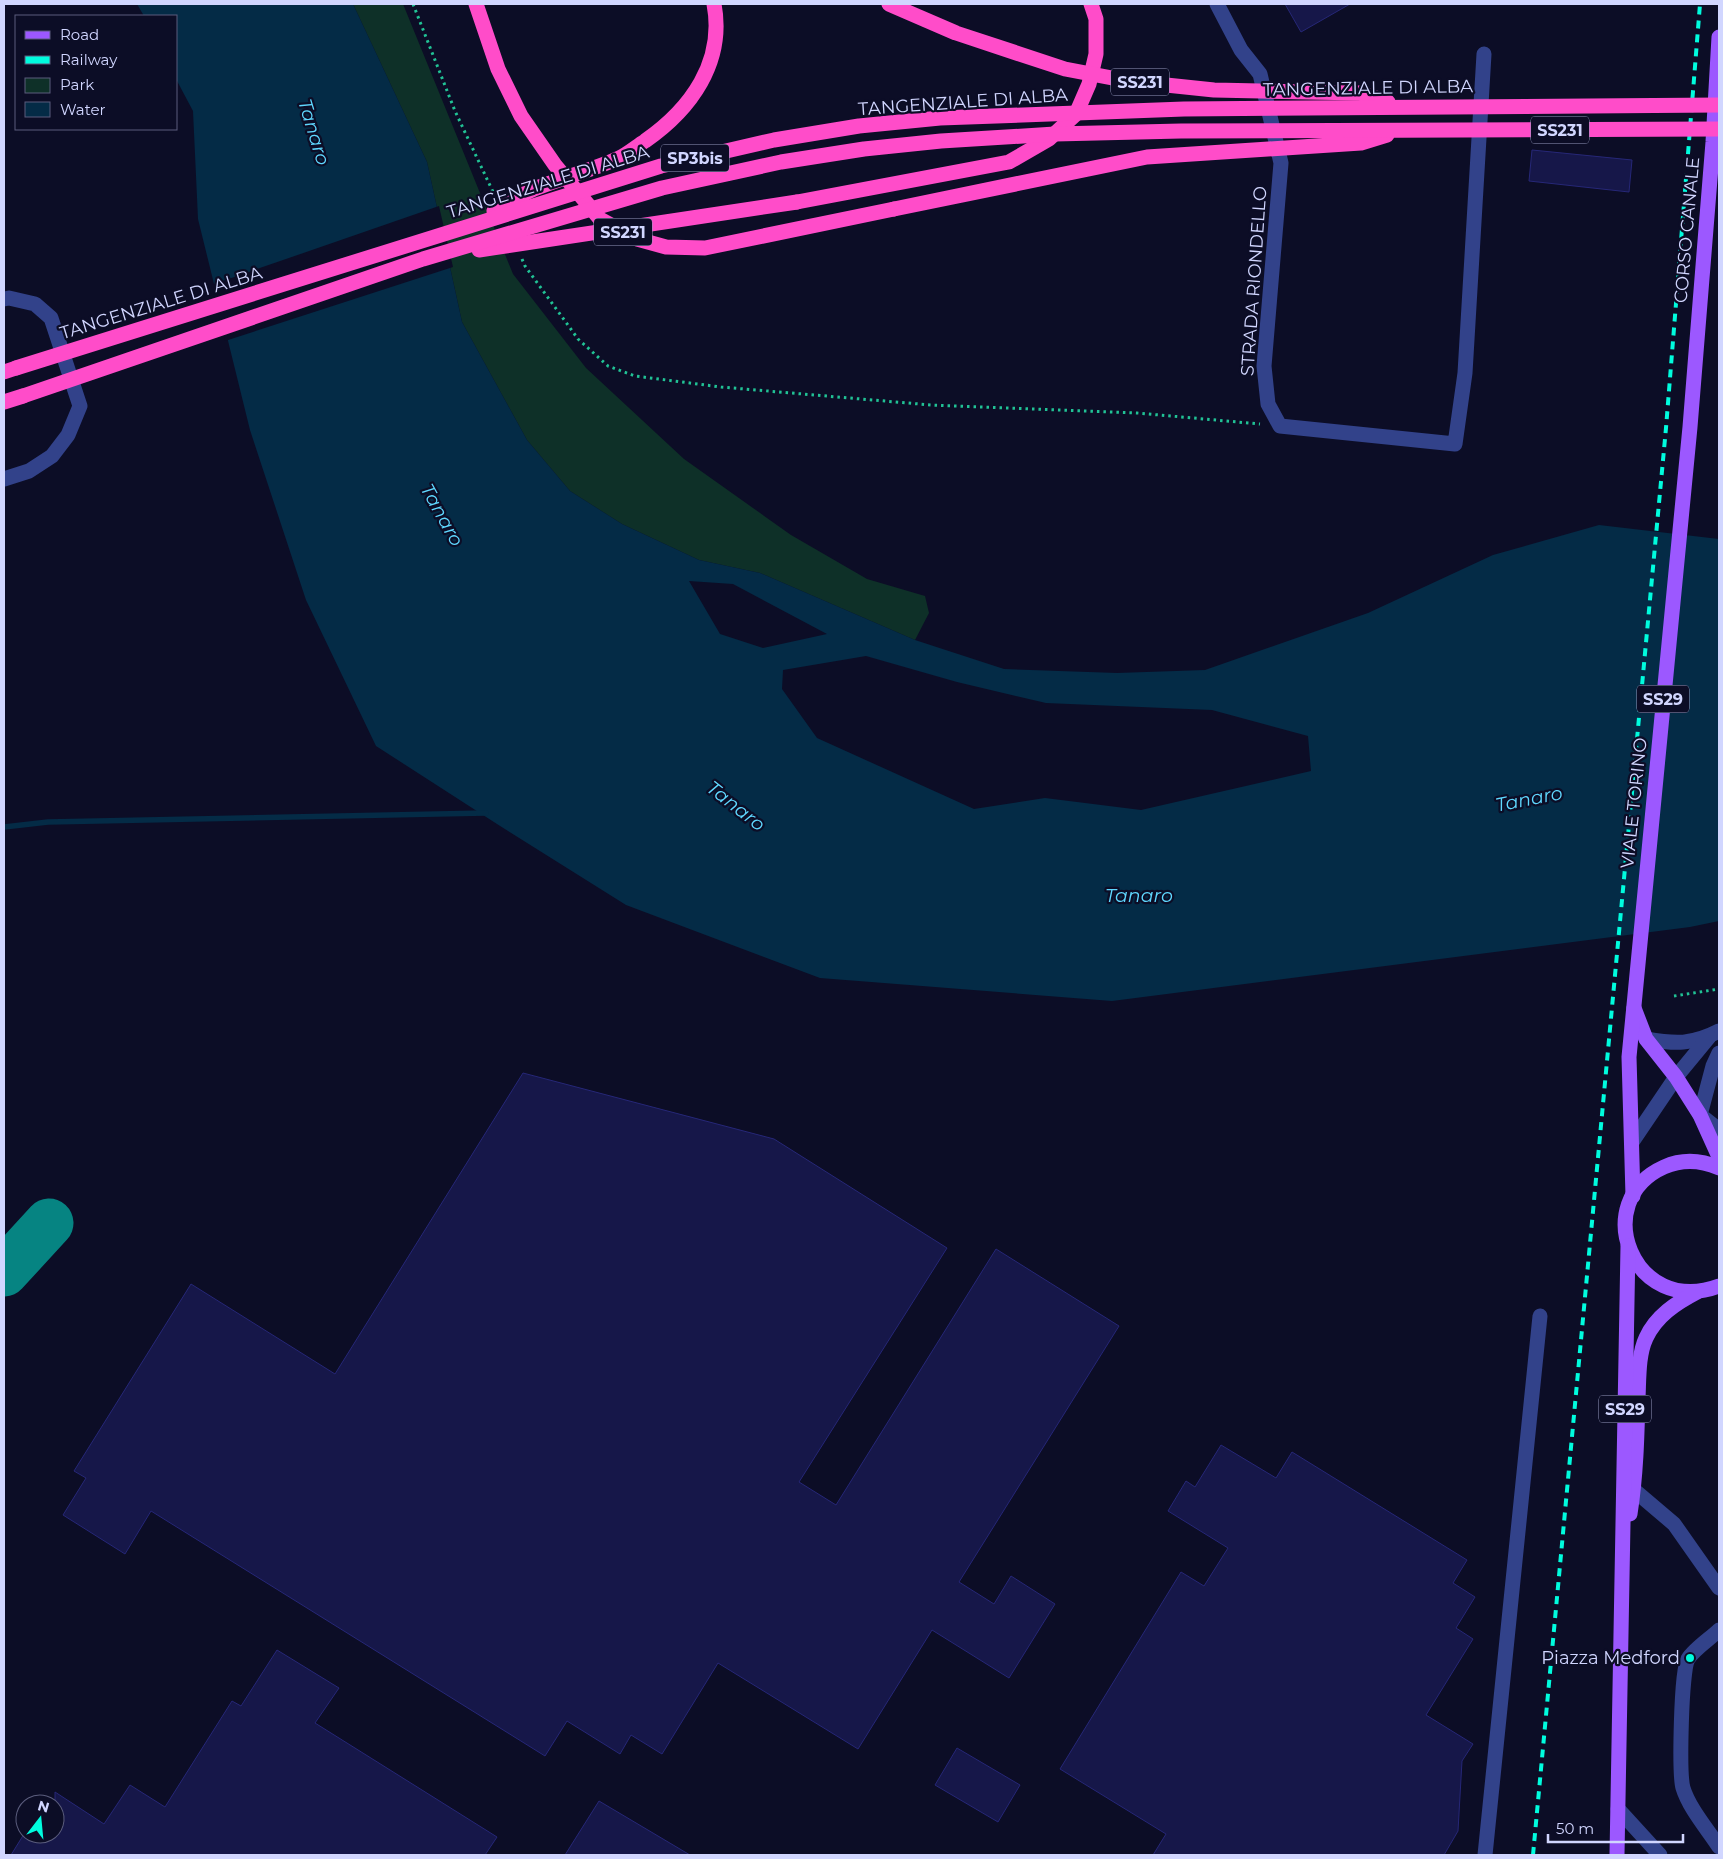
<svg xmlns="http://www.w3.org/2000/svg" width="1723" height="1859" font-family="Montserrat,sans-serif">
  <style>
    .green { fill: #0e3028 }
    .water { fill: #042b46; fill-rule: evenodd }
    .pier { fill: #0c0d26 }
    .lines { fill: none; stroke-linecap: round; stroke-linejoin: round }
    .stream { stroke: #042b46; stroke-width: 5.5 }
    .taxiway { stroke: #068482; stroke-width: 49 }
    .building { fill: #161749; stroke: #262777 }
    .path { stroke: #21c295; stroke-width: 3; stroke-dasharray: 2.5 4; stroke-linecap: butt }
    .minor { stroke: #32428a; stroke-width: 15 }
    .major { stroke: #9c58ff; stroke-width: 15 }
    .highway { stroke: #ff4cc9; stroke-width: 15 }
    .rail { stroke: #00fcde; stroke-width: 4; stroke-dasharray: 8 6; stroke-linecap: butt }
    .highway-bridge { stroke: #ff4cc9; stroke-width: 15 }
    .poi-dot { fill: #00fcde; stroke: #0c0d26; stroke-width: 2 }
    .labels { text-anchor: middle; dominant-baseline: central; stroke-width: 4.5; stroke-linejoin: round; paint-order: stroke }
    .shield { fill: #0c0d26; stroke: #969abe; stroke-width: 1 }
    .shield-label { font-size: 16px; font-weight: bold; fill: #d1d6ff }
    .street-label { font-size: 18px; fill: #d1d6ff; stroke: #0c0d26 }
    .poi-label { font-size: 18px; fill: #d1d6ff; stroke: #0c0d26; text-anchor: end }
    .water-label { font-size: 19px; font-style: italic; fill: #5fd8ff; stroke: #0c0d26 }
  </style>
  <rect width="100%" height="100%" fill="#0c0d26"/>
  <polygon class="green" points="353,4 403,4 513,274 586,368 684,459 791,535 867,579 925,596 929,613 915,640 760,573 699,560 622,524 570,491 527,440 462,322 427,162"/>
  <path class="water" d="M137,4H353L427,162L462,322L527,440L570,491L622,524L699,560L760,573L915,640L1004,669L1117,673L1205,670L1368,613L1493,555L1599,525L1719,539V921L1690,927L1112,1001L820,978L626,905L497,824L376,746L306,600L250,430L198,219L193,111L176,79V16H144ZM689,581L733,584L827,634L763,648L720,634ZM866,656L957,682L1046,703L1212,710L1308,736L1311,771L1141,810L1045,798L974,809L817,738L782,689L783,670Z"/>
  <polygon class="pier" points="439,206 453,267 225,341 211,285"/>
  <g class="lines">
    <polyline class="stream" points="4,827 48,822 486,813"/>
    <polyline class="taxiway" points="4,1272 49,1223"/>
  </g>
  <g class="building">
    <polygon points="1285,4 1350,4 1301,32"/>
    <polygon points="1532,150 1632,160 1629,192 1529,181"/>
    <polygon points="523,1073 774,1139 947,1248 799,1482 836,1505 996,1249 1119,1326 959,1582 994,1604 1011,1576 1055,1604 1009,1678 932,1630 858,1749 718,1663 662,1754 631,1735 620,1754 567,1721 545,1756 151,1511 125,1554 63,1515 86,1478 74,1471 191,1284 335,1374"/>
    <polygon points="1221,1445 1276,1478 1292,1452 1467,1560 1453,1583 1475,1597 1456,1628 1473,1639 1426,1715 1473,1744 1462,1761 1458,1831 1444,1855 1153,1855 1166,1834 1060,1769 1181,1572 1204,1586 1228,1548 1168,1511 1186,1481 1195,1487"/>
    <polygon points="277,1650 339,1688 315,1723 497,1837 485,1855 11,1855 24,1834 55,1834 55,1792 104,1824 130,1785 165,1807 232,1701 241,1706"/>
    <polygon points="957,1748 1020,1785 998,1822 935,1785"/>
    <polygon points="599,1801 690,1855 565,1855"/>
  </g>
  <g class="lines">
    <g class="path">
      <polyline points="413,4 455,111 494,194"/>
      <polyline points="522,259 525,266 578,339 608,366 635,376 721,387 931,405 1137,413 1260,424"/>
      <polyline points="1674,996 1719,989"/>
    </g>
    <g class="minor">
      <polyline points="1217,4 1241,50 1260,74 1281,163 1264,366 1268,404 1280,426 1455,444 1465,373 1484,54"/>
      <polyline points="4,299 9,298 35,304 51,318 80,406 68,435 52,456 29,471 4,479"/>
      <path d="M1646,1039C1675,1044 1692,1045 1719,1031"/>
      <polyline points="1719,1053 1713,1066 1700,1115 1719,1130"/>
      <polyline points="1632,1142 1676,1077 1709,1037"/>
      <polyline points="1634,1490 1674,1524 1719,1588"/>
      <path d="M1719,1630C1711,1638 1694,1649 1688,1659C1681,1670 1679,1774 1683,1788C1689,1808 1708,1830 1719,1847"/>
      <polyline points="1618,1809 1660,1855"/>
      <polyline points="1485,1855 1540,1316"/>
    </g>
    <g class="major">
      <polyline points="1634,1008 1646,1039 1676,1077 1700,1115 1719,1157"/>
      <path d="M1719,1168C1701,1160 1682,1159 1664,1167C1588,1201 1633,1318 1719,1286"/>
      <polyline points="1633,1196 1629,1057 1690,427 1713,142 1719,37"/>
      <path d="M1630,1514C1636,1476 1637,1437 1638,1398C1639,1379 1638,1355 1646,1338C1656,1316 1676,1303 1697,1292"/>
      <polyline points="1617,1855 1628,1246"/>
    </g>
    <g class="highway">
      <polyline points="476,4 498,69 521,116 555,165 600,219 637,239 666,247 705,248 894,209"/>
      <polyline points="797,202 1009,162 1049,139 1076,114 1089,84 1096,54 1096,19 1091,4"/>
      <polyline points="4,372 16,368"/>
      <polyline points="4,402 23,396"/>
    </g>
    <polyline class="rail" points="1533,1855 1666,428 1700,4"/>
    <g class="highway-bridge">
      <polyline points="889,4 956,33 1065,69 1128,81 1214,90 1360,93 1388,102"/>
      <polyline points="894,209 1147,157 1361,143 1387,135"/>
      <path d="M494,211C507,204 520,195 534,189C562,178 592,170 619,158C628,154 637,146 645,141C691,109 725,62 714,4"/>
      <polyline points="479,250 797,202"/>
      <polyline points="16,368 661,166 774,140 859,126 940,118 1184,109 1719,105"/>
      <polyline points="23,396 423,259 662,188 781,162 864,149 941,141 1055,134 1181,131 1719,129"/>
    </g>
  </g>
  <circle class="poi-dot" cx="1690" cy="1658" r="5"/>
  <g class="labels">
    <g class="shield">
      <rect x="1111" y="68.5" width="58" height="27" rx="4"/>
      <rect x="1531" y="116.5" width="58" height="27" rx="4"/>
      <rect x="661" y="144.5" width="68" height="27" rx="4"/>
      <rect x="594" y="218.5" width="58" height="27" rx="4"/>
      <rect x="1637" y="685.5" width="52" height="27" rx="4"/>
      <rect x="1599" y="1395.5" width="52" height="27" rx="4"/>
    </g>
    <g class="shield-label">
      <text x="1140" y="82">SS231</text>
      <text x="1560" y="130">SS231</text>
      <text x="695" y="158">SP3bis</text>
      <text x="623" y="232">SS231</text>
      <text x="1663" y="699">SS29</text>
      <text x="1625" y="1409">SS29</text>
    </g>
    <g class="street-label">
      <text transform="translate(1368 88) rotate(-1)">TANGENZIALE DI ALBA</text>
      <text transform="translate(963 102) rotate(-4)">TANGENZIALE DI ALBA</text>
      <text transform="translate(548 182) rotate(-17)">TANGENZIALE DI ALBA</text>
      <text transform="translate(1687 230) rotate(-85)">CORSO CANALE</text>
      <text transform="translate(1254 281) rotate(-86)">STRADA RIONDELLO</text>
      <text transform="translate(161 303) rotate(-17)">TANGENZIALE DI ALBA</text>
      <text transform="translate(1634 803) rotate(-84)">VIALE TORINO</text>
    </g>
    <g class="poi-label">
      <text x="1680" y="1658">Piazza Medford</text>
    </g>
    <g class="water-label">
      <text transform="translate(314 132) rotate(73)">Tanaro</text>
      <text transform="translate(442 515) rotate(61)">Tanaro</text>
      <text transform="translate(1529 799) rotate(-11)">Tanaro</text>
      <text transform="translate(736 806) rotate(38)">Tanaro</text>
      <text x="1139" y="895">Tanaro</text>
    </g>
  </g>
  <rect width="1723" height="1859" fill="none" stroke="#d1d6ff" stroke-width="10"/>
  <rect x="15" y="15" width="162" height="115" fill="#0c0d26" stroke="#5b5d7d"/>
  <rect x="25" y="31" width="25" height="8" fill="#9c58ff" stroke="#5b5d7d"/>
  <text x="60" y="40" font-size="15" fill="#d1d6ff">Road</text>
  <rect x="25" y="56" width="25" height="8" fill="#00fcde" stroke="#5b5d7d"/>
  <text x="60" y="65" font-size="15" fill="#d1d6ff">Railway</text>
  <rect x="25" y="78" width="25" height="15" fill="#0e3028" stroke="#5b5d7d"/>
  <text x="60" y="90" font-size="15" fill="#d1d6ff">Park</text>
  <rect x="25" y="102" width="25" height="15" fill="#042b46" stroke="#5b5d7d"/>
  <text x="60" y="115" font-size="15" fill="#d1d6ff">Water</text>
  <g transform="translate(40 1819) rotate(16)"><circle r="24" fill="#0c0d26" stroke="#5b5d7d"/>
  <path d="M0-4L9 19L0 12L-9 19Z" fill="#00fcde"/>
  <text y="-8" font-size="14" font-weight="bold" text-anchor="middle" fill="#d1d6ff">N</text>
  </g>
  <path d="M1548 1834v8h135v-8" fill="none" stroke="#d1d6ff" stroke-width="2.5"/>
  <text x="1556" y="1834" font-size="15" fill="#d1d6ff" stroke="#0c0d26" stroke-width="4" paint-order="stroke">50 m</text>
</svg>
